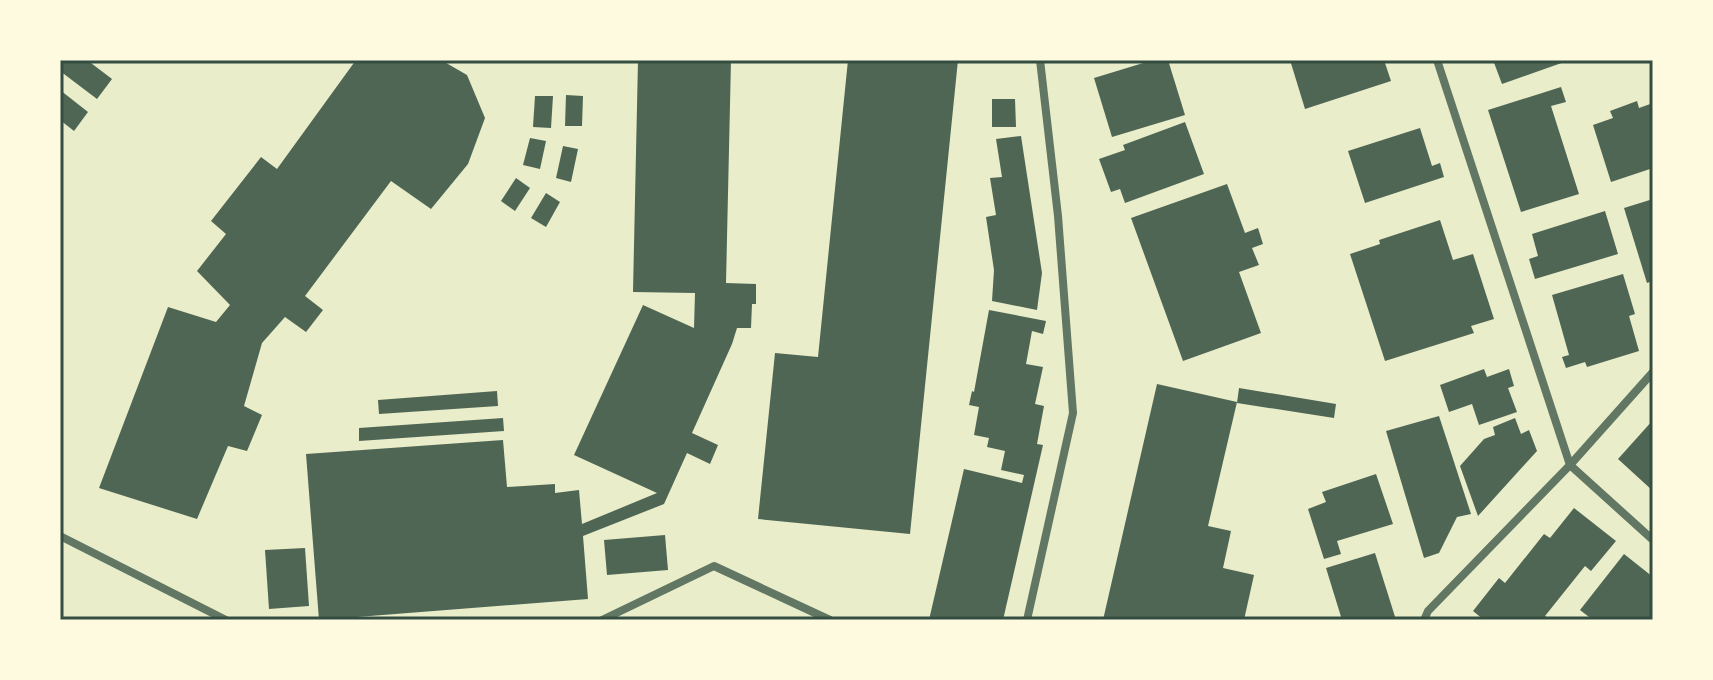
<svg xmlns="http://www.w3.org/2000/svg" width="1713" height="680" font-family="Inter,sans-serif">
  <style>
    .building { fill: #4f6655 }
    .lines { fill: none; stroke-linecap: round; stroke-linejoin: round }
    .minor { stroke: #617663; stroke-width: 8 }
    .neatline { fill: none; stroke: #344e41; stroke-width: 3 }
  </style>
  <rect width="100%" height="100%" fill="#e9edc9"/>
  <g class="building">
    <polygon points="60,60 87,60 112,79 97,99 60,71"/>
    <polygon points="356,60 441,60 467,75 485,118 468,164 431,209 391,181 305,296 323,310 306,332 285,317 262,343 244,406 262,415 247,451 228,446 197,519 99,488 168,307 216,322 230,305 197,271 226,234 211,221 261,157 277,169"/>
    <polygon points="638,60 731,60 726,283 756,284 756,304 752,304 751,328 737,328 732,344 692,433 718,445 710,464 687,453 664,504 583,536 588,599 319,620 306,454 503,440 507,487 555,484 555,493 579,490 582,524 657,493 574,455 643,305 694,328 695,293 633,292"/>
    <polygon points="848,60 958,60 910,534 758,519 775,353 818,357"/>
    <polygon points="1153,60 1168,60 1185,115 1112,137 1094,78"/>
    <polygon points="1290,60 1384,60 1391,81 1305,109"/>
    <polygon points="1493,60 1570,60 1502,84"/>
    <polygon points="1561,87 1566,102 1551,106 1579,194 1521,212 1488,110"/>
    <polygon points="60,90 88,112 74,131 60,120"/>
    <polygon points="566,95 583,96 582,126 565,126"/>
    <polygon points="535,96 553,96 551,128 533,127"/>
    <polygon points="992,99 1015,99 1016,127 992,127"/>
    <polygon points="1637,101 1639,108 1653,103 1653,168 1611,182 1593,125 1613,118 1610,111"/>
    <polygon points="1185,122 1204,174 1125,203 1120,189 1111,192 1099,159 1125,150 1123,145"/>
    <polygon points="1420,128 1432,166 1440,163 1444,177 1365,203 1348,151"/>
    <polygon points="1021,136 1042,273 1037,310 992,301 994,270 986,217 996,215 990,178 1002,177 996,139"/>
    <polygon points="530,138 546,141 540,169 523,165"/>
    <polygon points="563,146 578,149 571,182 556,178"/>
    <polygon points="516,178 530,188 515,211 501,201"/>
    <polygon points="1227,184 1245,233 1258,228 1263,244 1252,248 1259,265 1239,272 1261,333 1183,361 1131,218"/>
    <polygon points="546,193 560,202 546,227 531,218"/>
    <polygon points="1653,199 1653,281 1647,283 1624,208"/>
    <polygon points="1605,211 1618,254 1535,279 1529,259 1538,256 1532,234"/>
    <polygon points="1440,220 1453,260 1473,254 1494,319 1471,326 1474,333 1385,361 1350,254 1380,244 1379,240"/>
    <polygon points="1623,274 1635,314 1629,316 1639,351 1587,367 1585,362 1566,368 1562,357 1569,355 1552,295"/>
    <polygon points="989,310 1046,321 1043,334 1032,331 1026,364 1043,367 1035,404 1044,406 1037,444 1043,445 1003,620 929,620 964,469 1022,483 1024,475 1001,470 1005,451 987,447 989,438 974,435 979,407 969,405 972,391 974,392"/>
    <polygon points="1484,369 1487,377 1509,369 1514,386 1508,388 1517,412 1479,425 1472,404 1449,412 1440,385"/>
    <polygon points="1157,384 1237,402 1208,526 1231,531 1223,568 1254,575 1244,620 1103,620"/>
    <polygon points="1239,388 1336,404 1334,418 1237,403"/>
    <polygon points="497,391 498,406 379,414 378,400"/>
    <polygon points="1439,416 1471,514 1457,517 1439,553 1424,558 1386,431"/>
    <polygon points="503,418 504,431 359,441 359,428"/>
    <polygon points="1515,418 1521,434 1529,430 1537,451 1478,516 1460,466 1484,439 1495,435 1493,427"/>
    <polygon points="1653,420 1653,491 1618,459"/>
    <polygon points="1376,474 1393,524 1337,541 1341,554 1324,559 1308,509 1326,502 1322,492"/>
    <polygon points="1574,508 1616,541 1591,571 1585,566 1545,616 1551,620 1484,620 1473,611 1499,578 1505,583 1544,534 1550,538"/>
    <polygon points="665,535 668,570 607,575 604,540"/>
    <polygon points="305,548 309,606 269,609 265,550"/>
    <polygon points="1375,553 1396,620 1342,620 1326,568"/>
    <polygon points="1624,554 1653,577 1653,620 1593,620 1580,610"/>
  </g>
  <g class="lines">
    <g class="minor">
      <polyline points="1437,60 1570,465"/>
      <polyline points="1570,465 1653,372"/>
      <polyline points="60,536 226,620"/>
      <polyline points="602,620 714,566 830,620"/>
      <polyline points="1027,620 1073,413 1058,216 1040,60"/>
      <polyline points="1424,620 1428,611 1570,465 1653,540"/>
    </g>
  </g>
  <rect width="1713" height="680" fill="none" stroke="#fefae0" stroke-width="124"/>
  <rect x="62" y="62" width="1589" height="556" class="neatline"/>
</svg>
